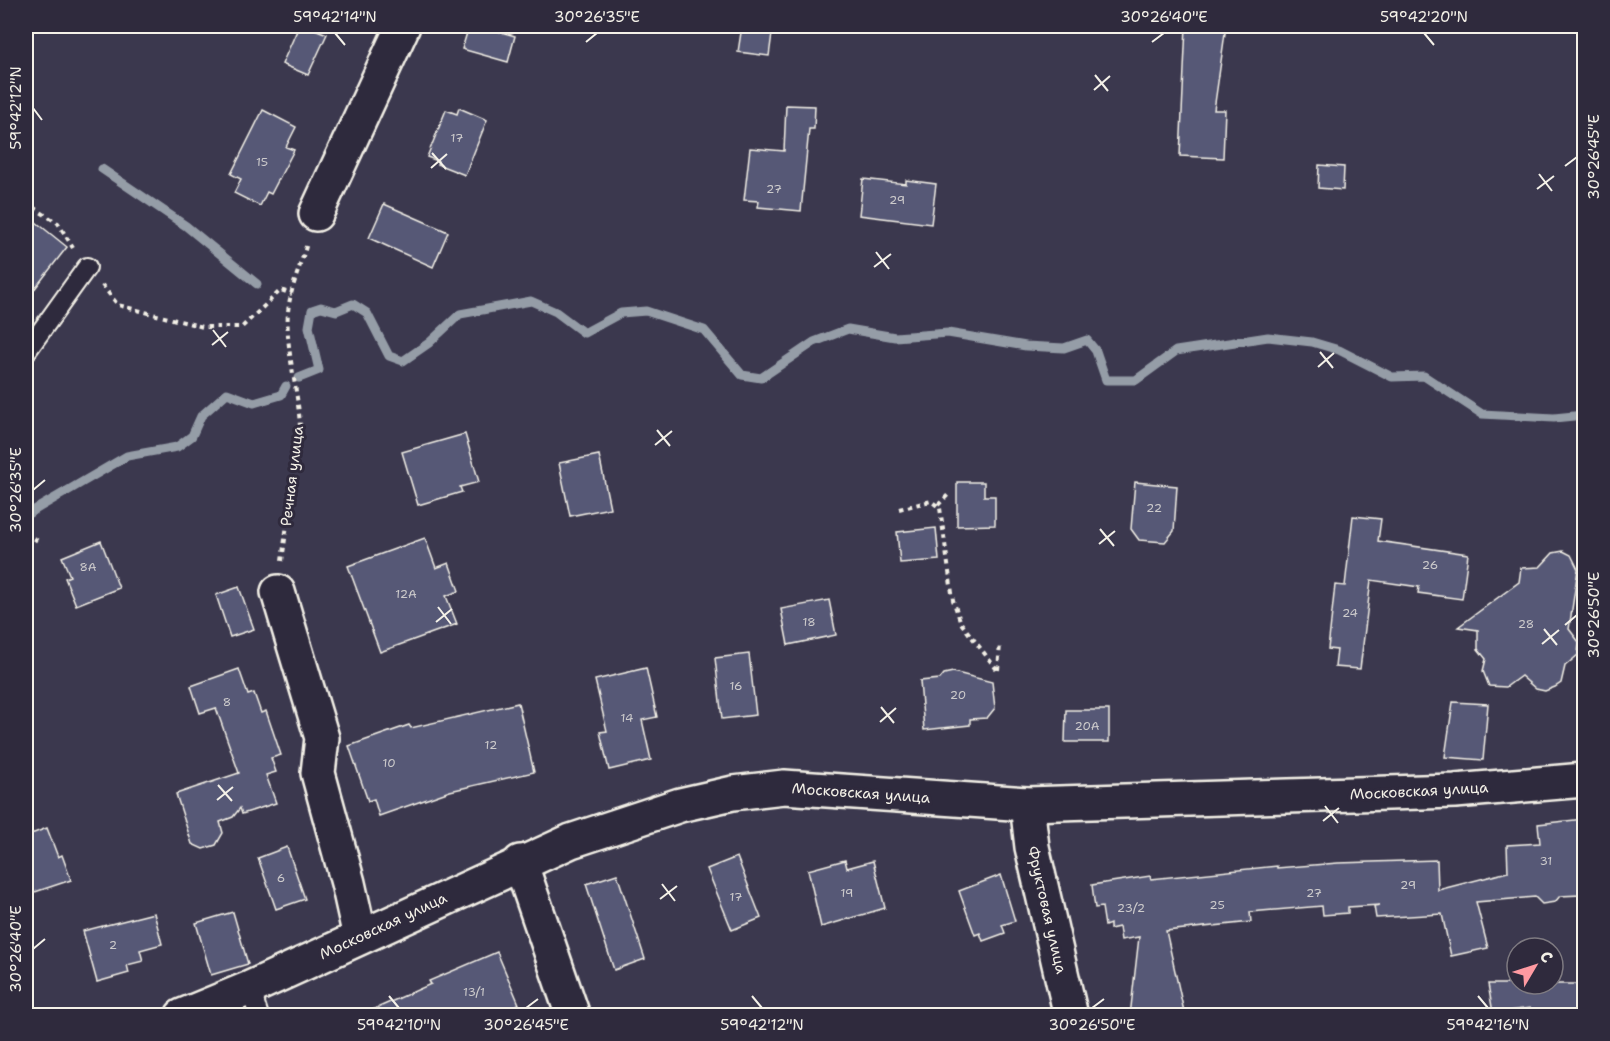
<svg xmlns="http://www.w3.org/2000/svg" width="1610" height="1041" font-family="'Shantell Sans',sans-serif">
  <style>
    .lines { fill: none; stroke-linecap: round; stroke-linejoin: round }
    .stream { stroke: #959da7; stroke-width: 9 }
    .building { fill: #575976; stroke: #f4f1e8; stroke-width: 1.5 }
    .lane-casing { stroke: #f4f1e8; stroke-width: 22 }
    .street-casing { stroke: #f4f1e8; stroke-width: 38 }
    .path { stroke: #f4f1e8; stroke-width: 4; stroke-dasharray: 4.5 4.5; stroke-linecap: butt }
    .lane { stroke: #2f2a3d; stroke-width: 18 }
    .street { stroke: #2f2a3d; stroke-width: 33 }
    .ticks { fill: none; stroke: #f4f1e8; stroke-width: 2 }
    .labels { text-anchor: middle; dominant-baseline: central; stroke-width: 6; stroke-linejoin: round; paint-order: stroke }
    .number-label { font-size: 12px; fill: #cdcbcc }
    .street-label { font-size: 15px; fill: #f4f1e8; stroke: #2f2a3d }
    .neatline { fill: none; stroke: #f4f1e8; stroke-width: 2 }
    .ticks-label { font-size: 15px; text-anchor: middle; fill: #f4f1e8 }
  </style>
  <rect width="100%" height="100%" fill="#3b384e"/>
  <filter id="ink" filterUnits="userSpaceOnUse"><feTurbulence type="fractalNoise" baseFrequency=".0167" numOctaves="2"/><feDisplacementMap in="SourceGraphic" scale="12" xChannelSelector="R" yChannelSelector="G"/><feConvolveMatrix kernelMatrix="1 2 1 2 8 2 1 2 1" color-interpolation-filters="sRGB"/></filter>
  <g filter="url(#ink)">
    <g class="lines">
      <g class="stream">
        <polyline points="102,169 186,226 257,284"/>
        <polyline points="299,378 319,370 309,327 312,310 321,307 336,311 353,304 367,313 389,356 403,361 429,343 460,314 531,301 556,312 584,333 621,313 646,311 704,330 742,375 761,378 814,342 848,329 895,337 948,333 1026,346 1064,348 1087,340 1096,351 1106,380 1136,380 1176,351 1268,337 1312,342 1339,350 1392,377 1424,376 1482,414 1554,418 1584,415"/>
        <polyline points="26,515 127,456 177,447 192,436 201,416 227,393 254,403 281,395 286,386"/>
      </g>
    </g>
    <g class="building">
      <polygon points="299,26 307,26 327,34 308,75 282,64"/>
      <polygon points="469,26 480,26 515,36 508,62 462,49"/>
      <polygon points="742,26 773,26 769,56 738,52"/>
      <polygon points="1186,26 1226,26 1214,110 1225,110 1223,158 1180,156"/>
      <polygon points="786,105 815,106 814,129 809,129 801,211 758,207 759,201 744,200 750,148 784,151"/>
      <polygon points="459,108 487,120 465,175 437,164 438,161 427,157 446,110 457,114"/>
      <polygon points="263,110 296,127 286,147 294,150 271,194 267,192 260,206 234,193 241,179 231,174"/>
      <polygon points="1319,165 1344,167 1343,190 1318,188"/>
      <polygon points="863,179 906,184 906,180 936,184 931,224 859,215"/>
      <polygon points="384,204 448,232 433,267 369,238"/>
      <polygon points="26,214 67,247 26,300"/>
      <polygon points="465,434 479,482 460,487 462,492 418,505 402,452"/>
      <polygon points="599,455 610,508 570,516 559,463"/>
      <polygon points="957,482 984,482 984,496 995,496 995,525 957,526"/>
      <polygon points="1135,482 1177,486 1174,531 1165,542 1139,540 1131,529"/>
      <polygon points="1353,516 1381,519 1378,541 1468,554 1462,599 1418,593 1419,587 1371,580 1360,669 1335,667 1337,650 1328,649 1335,585 1345,586"/>
      <polygon points="936,528 939,560 900,563 897,532"/>
      <polygon points="425,538 436,568 449,563 459,591 446,596 457,624 380,652 348,566"/>
      <polygon points="101,541 119,588 76,605 65,578 70,576 62,557"/>
      <polygon points="1563,551 1571,555 1578,569 1569,629 1579,642 1578,655 1565,666 1561,683 1555,687 1545,691 1536,689 1521,676 1506,687 1489,686 1483,671 1486,659 1478,649 1478,630 1458,627 1519,582 1521,568 1540,567 1553,553"/>
      <polygon points="239,587 254,629 230,637 216,595"/>
      <polygon points="829,600 836,635 788,645 781,609"/>
      <polygon points="749,654 756,715 722,719 715,658"/>
      <polygon points="646,668 657,717 642,720 651,760 609,770 600,732 607,731 595,680"/>
      <polygon points="239,669 248,695 254,693 261,713 266,711 281,755 271,758 276,772 266,775 276,803 242,814 240,808 233,817 220,822 223,833 216,845 203,849 192,844 176,794 239,773 216,708 200,713 191,686"/>
      <polygon points="953,672 992,682 995,708 987,718 970,719 970,725 924,730 920,681 940,679 944,674"/>
      <polygon points="1453,702 1488,704 1483,760 1445,757"/>
      <polygon points="518,703 534,772 450,791 379,816 374,799 368,801 349,746 409,725 411,728"/>
      <polygon points="1066,710 1109,710 1109,742 1065,742"/>
      <polygon points="1584,819 1584,885 1580,886 1580,895 1560,896 1555,902 1542,904 1535,897 1476,902 1488,948 1451,956 1442,914 1376,918 1374,906 1380,905 1348,907 1348,913 1323,915 1322,906 1250,912 1251,922 1166,931 1185,1016 1130,1016 1139,937 1121,940 1119,927 1110,929 1110,924 1105,926 1102,907 1095,908 1092,885 1150,876 1151,879 1277,866 1277,868 1338,863 1437,860 1438,890 1508,872 1507,845 1540,843 1538,824"/>
      <polygon points="47,828 58,857 62,855 71,880 26,895 26,836"/>
      <polygon points="287,847 305,899 276,909 258,858"/>
      <polygon points="737,857 761,918 732,930 707,869"/>
      <polygon points="845,860 847,868 873,861 885,908 821,927 808,870"/>
      <polygon points="617,874 645,959 614,970 586,884"/>
      <polygon points="1001,875 1015,921 1002,925 1005,933 983,941 980,933 975,935 959,891"/>
      <polygon points="233,912 248,964 211,975 196,923"/>
      <polygon points="154,913 162,944 140,950 143,961 127,965 129,973 97,982 83,931"/>
      <polygon points="497,952 519,1004 491,1016 359,1016 431,984 429,981"/>
      <polygon points="1488,984 1584,984 1584,1000 1581,1001 1581,1016 1530,1016 1530,1008 1493,1013"/>
    </g>
    <g class="lines">
      <g class="lane-casing">
        <g id="lane">
          <polyline points="26,352 87,267"/>
          <polyline points="250,988 259,1016"/>
        </g>
      </g>
      <g class="street-casing">
        <g id="street">
          <polyline points="316,214 403,26"/>
          <polyline points="278,592 322,738 318,773 348,883 360,937"/>
          <polyline points="1027,804 1032,847 1071,1016"/>
          <polyline points="520,862 573,1016"/>
          <polyline points="182,1016 250,988 571,841 680,805 733,793 784,787 1027,804 1455,791 1584,780"/>
        </g>
      </g>
      <g class="path">
        <polyline points="26,203 58,223 73,248"/>
        <polyline points="102,285 118,305 203,327 242,327 281,290 292,294"/>
        <polyline points="938,505 950,493"/>
        <polyline points="899,509 931,501 940,508 953,600 961,623 998,671"/>
        <polyline points="26,533 41,543"/>
        <path d="M282,561L300,429C299,390 285,351 288,312C290,289 301,265 307,243"/>
        <polyline points="998,670 1000,644"/>
      </g>
      <use href="#lane" class="lane"/>
      <use href="#street" class="street"/>
    </g>
  </g>
  <path class="ticks" d="M335,33L345,45M1424,33L1434,45M586,42L597,33M1152,42L1164,33M1095,75L1108,91M1094,90L1110,76M33,108L42,120M432,153L446,169M1565,166L1577,157M431,168L447,154M1539,174L1552,191M1537,189L1554,176M876,252L889,269M874,267L891,254M213,330L226,347M212,345L228,332M1320,352L1333,368M1318,367L1334,353M657,430L670,446M655,445L672,431M33,490L45,480M1100,529L1114,546M1099,544L1115,531M438,607L451,624M436,622L452,609M1565,625L1577,615M1544,629L1557,645M1542,644L1559,630M881,707L894,723M880,722L896,708M218,785L232,801M217,800L233,787M1325,806L1338,823M1323,821L1339,808M662,884L675,901M660,899L677,886M33,949L45,939M389,996L399,1008M752,996L762,1008M1478,996L1488,1008M526,1008L538,999M1092,1008L1104,999"/>
  <g class="labels">
    <g class="number-label">
      <text x="457" y="138">17</text>
      <text x="262" y="162">15</text>
      <text x="774" y="189">27</text>
      <text x="897" y="200">29</text>
      <text x="1154" y="508">22</text>
      <text x="1430" y="565">26</text>
      <text x="88" y="567">8А</text>
      <text x="406" y="594">12А</text>
      <text x="1350" y="613">24</text>
      <text x="809" y="622">18</text>
      <text x="1526" y="624">28</text>
      <text x="736" y="686">16</text>
      <text x="958" y="695">20</text>
      <text x="227" y="702">8</text>
      <text x="627" y="718">14</text>
      <text x="1087" y="726">20А</text>
      <text x="491" y="745">12</text>
      <text x="389" y="763">10</text>
      <text x="1546" y="861">31</text>
      <text x="281" y="878">6</text>
      <text x="1408" y="885">29</text>
      <text x="847" y="893">19</text>
      <text x="1314" y="893">27</text>
      <text x="736" y="897">17</text>
      <text x="1217" y="905">25</text>
      <text x="1131" y="908">23/2</text>
      <text x="113" y="945">2</text>
      <text x="474" y="992">13/1</text>
    </g>
    <g class="street-label">
      <text transform="translate(292 476) rotate(-83)">Речная улица</text>
      <text transform="translate(1419 791) rotate(-3)">Московская улица</text>
      <text transform="translate(861 793) rotate(4)">Московская улица</text>
      <text transform="translate(1047 910) rotate(77)">Фруктовая улица</text>
      <text transform="translate(383 926) rotate(-25)">Московская улица</text>
    </g>
  </g>
  <rect width="1610" height="1041" fill="none" stroke="#2f2a3d" stroke-width="66"/>
  <g transform="translate(1535 966) rotate(51)"><circle r="28" fill="#2f2a3d" stroke="#7e7a81" stroke-width="1.5"/>
  <path d="M0-4.5L10 22L0 15L-10 22Z" fill="#ff9aa2"/>
  <text y="-9" font-size="16" font-weight="bold" text-anchor="middle" fill="#f4f1e8">С</text>
  </g>
  <rect x="33" y="33" width="1544" height="975" class="neatline"/>
  <g class="ticks-label">
    <text x="335" y="22">59°42'14"N</text>
    <text x="597" y="22">30°26'35"E</text>
    <text x="1164" y="22">30°26'40"E</text>
    <text x="1424" y="22">59°42'20"N</text>
    <text transform="translate(16 108) rotate(-90)" y="5">59°42'12"N</text>
    <text transform="translate(1594 157) rotate(-90)" y="5">30°26'45"E</text>
    <text transform="translate(16 490) rotate(-90)" y="5">30°26'35"E</text>
    <text transform="translate(1594 615) rotate(-90)" y="5">30°26'50"E</text>
    <text transform="translate(16 949) rotate(-90)" y="5">30°26'40"E</text>
    <text x="399" y="1030">59°42'10"N</text>
    <text x="526" y="1030">30°26'45"E</text>
    <text x="762" y="1030">59°42'12"N</text>
    <text x="1092" y="1030">30°26'50"E</text>
    <text x="1488" y="1030">59°42'16"N</text>
  </g>
</svg>
